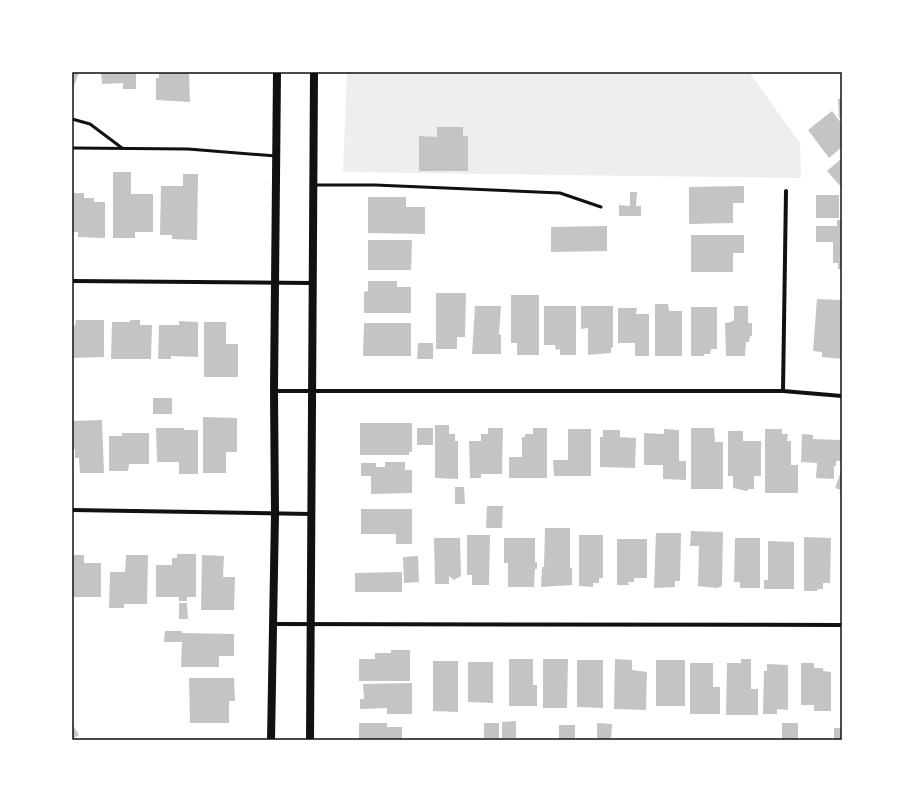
<svg xmlns="http://www.w3.org/2000/svg" width="914" height="812" font-family="Figtree,sans-serif">
  <style>
    .green { fill: #eee }
    .building { fill: #c4c4c4 }
    .lines { fill: none; stroke-linecap: round; stroke-linejoin: round }
    .service { stroke: #111; stroke-width: 3 }
    .minor { stroke: #111; stroke-width: 4 }
    .secondary { stroke: #111; stroke-width: 8 }
    .neatline { fill: none; stroke: #111; stroke-width: 1.5 }
  </style>
  <rect width="100%" height="100%" fill="#fff"/>
  <polygon class="green" points="347,72 749,72 800,143 801,178 343,172"/>
  <g class="building">
    <polygon points="72,72 79,72 72,91"/>
    <polygon points="101,72 136,72 136,89 123,89 123,83 102,84"/>
    <polygon points="159,72 189,72 190,102 156,100 156,78 159,78"/>
    <polygon points="838,99 842,99 842,118 839,118"/>
    <polygon points="832,111 842,124 842,147 829,158 808,130"/>
    <polygon points="437,127 463,127 463,136 468,136 468,171 419,171 419,136 437,137"/>
    <polygon points="842,158 842,188 827,171"/>
    <polygon points="113,172 131,172 131,194 153,194 153,232 135,232 135,238 113,238"/>
    <polygon points="183,174 198,174 197,240 172,239 172,235 160,235 161,186 183,186"/>
    <polygon points="744,186 744,203 733,203 733,223 689,224 689,187"/>
    <polygon points="630,192 637,192 636,206 641,206 641,216 619,216 619,205 630,206"/>
    <polygon points="72,193 84,193 84,198 94,198 94,202 105,202 105,238 78,237 78,232 72,232"/>
    <rect x="816" y="195" width="23" height="23"/>
    <polygon points="368,197 406,197 406,207 425,207 425,234 368,233"/>
    <polygon points="837,220 842,220 842,269 838,269 838,263 833,263 833,242 816,242 816,226 837,226"/>
    <polygon points="607,226 607,251 551,252 551,227"/>
    <polygon points="691,235 744,235 744,253 733,253 733,272 691,272"/>
    <polygon points="368,240 412,240 411,270 368,270"/>
    <polygon points="368,281 397,281 397,287 411,287 411,313 364,313 364,292 368,291"/>
    <polygon points="436,293 466,293 465,337 457,337 457,349 436,349"/>
    <polygon points="511,295 539,295 539,355 517,355 517,343 511,343"/>
    <polygon points="817,299 840,300 842,302 842,359 822,357 822,352 813,351"/>
    <polygon points="655,304 668,304 669,311 682,311 682,356 655,356"/>
    <polygon points="475,306 501,306 499,335 501,334 501,354 472,354"/>
    <polygon points="544,306 576,306 576,355 560,355 560,349 556,350 555,345 544,345"/>
    <polygon points="581,306 613,306 613,347 611,348 611,353 588,355 588,328 581,329"/>
    <polygon points="734,306 748,306 748,323 752,323 752,336 750,336 749,342 746,342 745,356 726,356 725,323 731,322 734,320"/>
    <polygon points="691,307 717,307 717,349 711,349 710,354 704,354 704,356 691,356"/>
    <polygon points="618,308 637,308 636,314 649,314 649,356 635,356 635,343 618,343"/>
    <polygon points="76,320 104,320 104,357 72,358 72,326 75,326"/>
    <polygon points="130,320 140,320 140,325 152,325 151,359 111,359 112,322 130,322"/>
    <polygon points="179,321 198,322 198,357 171,356 171,359 158,359 159,325 179,325"/>
    <polygon points="204,322 226,322 226,344 238,344 238,377 204,377"/>
    <polygon points="364,323 411,323 411,356 363,356"/>
    <polygon points="418,343 433,343 433,359 417,359"/>
    <rect x="153" y="398" width="19" height="16"/>
    <polygon points="203,417 237,418 237,452 226,452 226,473 203,473"/>
    <polygon points="102,420 104,473 80,473 79,458 75,458 75,449 72,449 72,421"/>
    <polygon points="360,423 412,423 412,452 409,452 409,455 360,455"/>
    <polygon points="435,425 449,425 449,434 455,434 455,441 458,441 458,479 435,478"/>
    <polygon points="156,428 184,428 184,430 198,430 198,474 179,474 179,462 157,462"/>
    <rect x="417" y="428" width="16" height="17"/>
    <polygon points="488,428 503,428 502,474 481,474 481,478 470,478 469,441 481,441 481,434 488,434"/>
    <polygon points="533,428 547,428 547,478 509,478 509,457 522,457 522,437 525,437 525,434 533,434"/>
    <polygon points="691,428 714,428 715,442 723,442 723,489 691,489"/>
    <polygon points="568,429 591,429 591,476 554,476 553,460 568,460"/>
    <polygon points="664,429 679,430 679,461 686,461 686,480 663,479 663,465 644,465 644,433 664,434"/>
    <polygon points="765,429 782,429 782,434 788,434 787,441 791,441 791,465 798,465 798,493 765,493"/>
    <polygon points="603,430 620,430 620,437 636,438 635,468 600,467 600,437 603,437"/>
    <polygon points="728,431 743,431 743,441 761,441 761,476 754,476 754,489 749,489 747,491 733,488 733,476 728,476"/>
    <polygon points="122,433 149,433 149,464 129,464 128,471 109,471 109,436 122,436"/>
    <polygon points="802,434 813,435 813,439 841,440 841,461 836,461 836,466 834,466 834,479 816,478 817,463 801,462"/>
    <polygon points="385,462 405,462 405,470 412,470 412,493 371,494 371,476 361,476 361,463 376,463 376,467 385,467"/>
    <polygon points="842,469 842,495 839,493 841,490 835,488"/>
    <polygon points="455,487 464,487 465,504 455,504"/>
    <polygon points="487,506 503,506 502,528 486,528"/>
    <polygon points="361,509 412,509 412,544 396,544 396,534 361,534"/>
    <polygon points="545,528 570,528 570,568 572,568 572,585 541,587 542,567 544,567"/>
    <polygon points="691,531 723,532 722,586 717,588 698,586 699,546 690,546"/>
    <polygon points="656,533 681,533 680,581 675,581 675,587 654,588"/>
    <polygon points="467,535 490,535 489,585 472,585 472,575 467,575"/>
    <polygon points="579,535 603,535 603,578 599,578 599,583 593,583 593,587 579,586"/>
    <polygon points="804,537 831,538 830,583 823,583 823,589 817,589 818,591 804,591"/>
    <polygon points="434,538 460,538 461,576 454,580 449,576 449,584 435,584"/>
    <polygon points="504,538 535,538 535,562 537,562 537,569 535,569 534,587 508,587 508,563 504,563"/>
    <polygon points="735,538 760,538 760,588 740,588 740,582 734,582"/>
    <polygon points="617,539 647,539 647,578 634,578 634,582 628,582 629,585 617,585"/>
    <polygon points="768,541 794,542 794,589 764,589 764,580 768,580"/>
    <polygon points="177,554 196,554 196,597 187,597 187,601 179,601 179,597 156,597 156,565 172,565 172,558 177,558"/>
    <polygon points="72,555 84,555 84,563 101,563 101,597 72,597"/>
    <polygon points="126,555 148,555 147,604 124,604 124,608 109,608 110,572 125,572"/>
    <polygon points="202,555 224,556 223,577 235,577 234,610 201,610"/>
    <polygon points="418,556 419,582 404,583 403,557"/>
    <polygon points="402,572 402,592 355,592 355,573"/>
    <polygon points="179,603 187,603 188,619 179,619"/>
    <polygon points="165,631 182,631 182,633 234,634 234,656 219,656 219,667 181,667 182,642 164,642"/>
    <polygon points="391,650 410,650 410,681 359,681 359,659 375,659 375,653 391,653"/>
    <polygon points="509,659 533,659 533,685 537,685 537,706 509,706"/>
    <polygon points="543,659 568,659 567,708 543,708"/>
    <polygon points="615,659 632,660 632,670 647,672 646,710 614,709"/>
    <polygon points="741,659 751,659 751,689 758,689 758,715 726,715 727,663 741,663"/>
    <polygon points="577,660 603,660 603,708 577,707"/>
    <rect x="656" y="660" width="29" height="46"/>
    <polygon points="433,661 458,661 458,712 433,711"/>
    <polygon points="468,662 493,662 493,703 468,702"/>
    <polygon points="690,663 713,663 713,687 720,687 720,714 690,714"/>
    <polygon points="801,663 814,663 814,668 823,668 823,671 831,672 831,711 814,711 814,705 801,705"/>
    <polygon points="767,664 788,665 788,710 777,709 777,714 763,714 764,671 767,671"/>
    <polygon points="189,678 234,678 235,701 229,701 229,723 190,723"/>
    <polygon points="412,683 412,714 387,714 387,708 360,709 360,699 364,699 363,684"/>
    <polygon points="516,721 516,738 502,738 502,722"/>
    <polygon points="359,723 387,723 387,727 402,727 402,740 359,740"/>
    <rect x="484" y="723" width="15" height="15"/>
    <polygon points="597,723 612,724 611,740 597,740"/>
    <rect x="782" y="723" width="16" height="16"/>
    <polygon points="72,724 79,735 72,739"/>
    <rect x="559" y="725" width="16" height="15"/>
    <rect x="834" y="728" width="8" height="12"/>
  </g>
  <g class="lines">
    <g class="service">
      <polyline points="72,119 90,124 122,148"/>
      <polyline points="72,148 188,149 276,156"/>
      <polyline points="315,185 375,185 560,193 601,207"/>
    </g>
    <g class="minor">
      <polyline points="72,281 313,283"/>
      <polyline points="274,391 783,391 842,396"/>
      <polyline points="783,391 786,191"/>
      <polyline points="72,510 311,514"/>
      <polyline points="274,624 842,625"/>
    </g>
    <g class="secondary">
      <polyline points="271,740 275,514 274,391 277,72"/>
      <polyline points="310,740 314,72"/>
    </g>
  </g>
  <rect width="914" height="812" fill="none" stroke="#ffffff" stroke-width="146"/>
  <rect x="73" y="73" width="768" height="666" class="neatline"/>
</svg>
